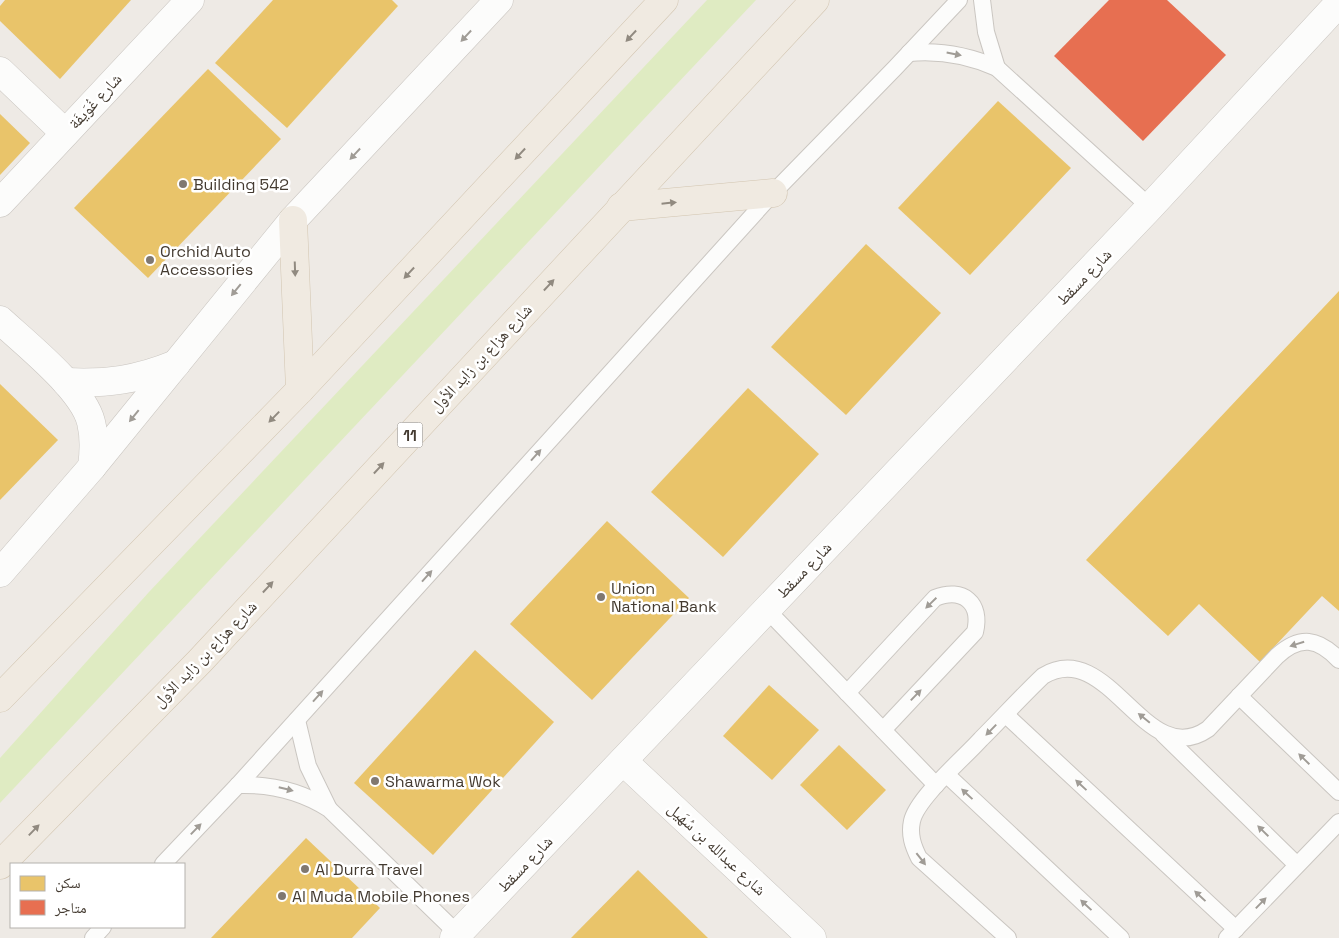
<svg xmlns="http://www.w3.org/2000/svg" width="1339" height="938" font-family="'Space Grotesk','Noto Naskh Arabic',sans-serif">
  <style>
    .green { fill: #dfebc2 }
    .homes { fill: #e9c46a }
    .shops { fill: #e76f51 }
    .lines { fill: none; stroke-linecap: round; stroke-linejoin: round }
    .lane-casing { stroke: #cac6c1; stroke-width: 18 }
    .street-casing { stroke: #cac6c1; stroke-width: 29 }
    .primary-casing { stroke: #d2c5b0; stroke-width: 29 }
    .lane { stroke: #fcfcfb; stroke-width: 16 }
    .street { stroke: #fcfcfb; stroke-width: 28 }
    .primary { stroke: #f0eae1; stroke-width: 28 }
    .oneway { fill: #a09c96 }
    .oneway2 { fill: #918a80 }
    .poi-dot { fill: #807870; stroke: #fff; stroke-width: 2 }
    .labels { text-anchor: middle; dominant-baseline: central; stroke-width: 5; stroke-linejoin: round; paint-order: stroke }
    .shield { fill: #fff; stroke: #7c766f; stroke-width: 1 }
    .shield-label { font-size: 15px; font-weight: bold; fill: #443b31 }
    .street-label { font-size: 16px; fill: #443b31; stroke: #fff }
    .poi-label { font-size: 16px; fill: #443b31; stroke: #fff; text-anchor: start }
  </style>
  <rect width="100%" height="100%" fill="#eeeae5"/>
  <polygon class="green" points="707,0 756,0 0,803 0,758 149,592"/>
  <g class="homes">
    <polygon points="5,0 131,0 60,79 0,21 0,6"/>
    <polygon points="273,0 392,0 398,6 287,128 215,63"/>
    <polygon points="208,69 281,139 148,278 74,208"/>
    <polygon points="998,101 1071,168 970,275 898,208"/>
    <polygon points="0,114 30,143 0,175"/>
    <polygon points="866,244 941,313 846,415 771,347"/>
    <polygon points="1339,291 1339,611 1322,596 1260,662 1199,604 1168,636 1086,560"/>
    <polygon points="0,384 58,440 0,500"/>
    <polygon points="748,388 819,454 723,557 651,492"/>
    <polygon points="607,521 689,598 592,700 510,624"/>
    <polygon points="475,650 554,722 433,855 354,783"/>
    <polygon points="769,685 819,730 772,780 723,736"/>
    <polygon points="839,745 886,790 847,830 800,785"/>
    <polygon points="306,838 380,908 352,938 211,938"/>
    <polygon points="638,870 708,938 571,938"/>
  </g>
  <polygon class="shops" points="1109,0 1167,0 1226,55 1143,141 1054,56"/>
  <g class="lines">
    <g class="lane-casing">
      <g id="lane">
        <polyline points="982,0 986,32 997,68"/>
        <path d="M909,53C941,50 968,55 997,68L1150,207"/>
        <polyline points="767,610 936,785"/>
        <path d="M847,693L935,598C963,587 982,603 975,632L883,730"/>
        <polyline points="1239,696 1339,792"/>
        <polyline points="1006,715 1236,929"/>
        <polyline points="297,720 308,766 328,807"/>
        <polyline points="1163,734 1297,865"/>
        <polyline points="947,775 1121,938"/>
        <path d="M238,785C272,784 301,791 329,809L458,934"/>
        <polyline points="163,864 238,785 773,193 895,68 959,0"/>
        <polyline points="93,938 103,927"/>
        <path d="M1008,938L919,858C913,846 909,835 912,821C917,798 964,758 981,739C1002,718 1022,696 1043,676C1109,636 1145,773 1208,729L1277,656C1300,635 1318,638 1339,660"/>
        <polyline points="1227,938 1339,822"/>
      </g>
    </g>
    <g class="street-casing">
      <g id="street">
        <polyline points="0,71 65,133"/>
        <polyline points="0,203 190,0"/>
        <path d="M0,320C26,344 83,389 91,422C95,438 94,452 92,467"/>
        <path d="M66,382C107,384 137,380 176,364"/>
        <polyline points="0,573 92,467 293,220 499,0"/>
        <polyline points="623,761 812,938"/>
        <polyline points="454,938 1150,207 1339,3"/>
      </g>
    </g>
    <g class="primary-casing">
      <g id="primary">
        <polyline points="621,207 773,193"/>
        <polyline points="293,220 300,390"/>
        <polyline points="0,698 300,390 664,0"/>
        <polyline points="0,865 200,661 815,0"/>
      </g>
    </g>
    <use href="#lane" class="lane"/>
    <use href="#street" class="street"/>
    <use href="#primary" class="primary"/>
  </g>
  <defs><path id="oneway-solid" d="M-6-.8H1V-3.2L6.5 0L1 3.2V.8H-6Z" transform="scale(1.25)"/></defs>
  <g class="oneway">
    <use href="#oneway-solid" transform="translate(466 36) rotate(133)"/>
    <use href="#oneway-solid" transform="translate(954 54) rotate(11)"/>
    <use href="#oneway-solid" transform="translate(355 154) rotate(133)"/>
    <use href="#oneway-solid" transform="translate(236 290) rotate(129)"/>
    <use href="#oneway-solid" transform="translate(134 416) rotate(129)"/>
    <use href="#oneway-solid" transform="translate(536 455) rotate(-48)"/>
    <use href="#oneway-solid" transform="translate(427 576) rotate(-48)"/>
    <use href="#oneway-solid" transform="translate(931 603) rotate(136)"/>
    <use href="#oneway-solid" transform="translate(1297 644) rotate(163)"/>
    <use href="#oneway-solid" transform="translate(916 695) rotate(-46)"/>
    <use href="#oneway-solid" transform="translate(318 696) rotate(-48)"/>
    <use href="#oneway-solid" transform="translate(1144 718) rotate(-141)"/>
    <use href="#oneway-solid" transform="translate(991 730) rotate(134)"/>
    <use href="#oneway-solid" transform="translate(1304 759) rotate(-136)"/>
    <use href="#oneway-solid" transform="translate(1081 785) rotate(-137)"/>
    <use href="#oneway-solid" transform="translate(286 789) rotate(14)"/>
    <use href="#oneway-solid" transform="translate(967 794) rotate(-137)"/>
    <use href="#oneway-solid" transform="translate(196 829) rotate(-46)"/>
    <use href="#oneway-solid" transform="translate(1263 831) rotate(-136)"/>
    <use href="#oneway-solid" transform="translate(921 859) rotate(52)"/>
    <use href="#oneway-solid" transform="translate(1200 896) rotate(-137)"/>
    <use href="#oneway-solid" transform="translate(1261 903) rotate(-46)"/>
    <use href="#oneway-solid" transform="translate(1086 905) rotate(-137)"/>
  </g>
  <g class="oneway2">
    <use href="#oneway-solid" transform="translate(631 36) rotate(133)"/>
    <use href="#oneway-solid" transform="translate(520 154) rotate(133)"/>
    <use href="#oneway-solid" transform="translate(669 203) rotate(-6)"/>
    <use href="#oneway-solid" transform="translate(295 269) rotate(88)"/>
    <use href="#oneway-solid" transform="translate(409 273) rotate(133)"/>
    <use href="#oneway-solid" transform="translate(549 285) rotate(-47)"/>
    <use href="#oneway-solid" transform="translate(274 417) rotate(134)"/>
    <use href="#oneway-solid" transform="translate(379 468) rotate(-47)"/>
    <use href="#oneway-solid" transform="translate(268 587) rotate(-47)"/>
    <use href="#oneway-solid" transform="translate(34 830) rotate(-46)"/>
  </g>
  <g class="poi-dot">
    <circle cx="183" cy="184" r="5"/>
    <circle cx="150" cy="260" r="5"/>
    <circle cx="601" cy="597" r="5"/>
    <circle cx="375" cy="781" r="5"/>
    <circle cx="305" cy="869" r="5"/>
    <circle cx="282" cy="896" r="5"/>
  </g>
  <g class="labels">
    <rect class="shield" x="397.5" y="422.5" width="25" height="25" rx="4"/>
    <g class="shield-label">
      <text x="410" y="435">11</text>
    </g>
    <g class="street-label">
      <text transform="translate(95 101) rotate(-47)">شارع غُوَيفَة</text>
      <text transform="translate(1084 277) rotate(-46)">شارع مسقط</text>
      <text transform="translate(481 358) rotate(-47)">شارع هزاع بن زايد الأول</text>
      <text transform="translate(804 570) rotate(-46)">شارع مسقط</text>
      <text transform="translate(205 654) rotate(-46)">شارع هزاع بن زايد الأول</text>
      <text transform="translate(717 849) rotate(43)">شارع عبدالله بن سُهَيل</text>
      <text transform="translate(525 864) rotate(-46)">شارع مسقط</text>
    </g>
    <g class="poi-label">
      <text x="193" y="184">Building 542</text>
      <text x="160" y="251">Orchid Auto<tspan x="160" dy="18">Accessories</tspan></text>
      <text x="611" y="588">Union<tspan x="611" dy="18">National Bank</tspan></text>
      <text x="385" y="781">Shawarma Wok</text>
      <text x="315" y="869">Al Durra Travel</text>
      <text x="292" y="896">Al Muda Mobile Phones</text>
    </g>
  </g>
  <rect x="10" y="863" width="175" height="65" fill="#ffffff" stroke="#b4b1ad"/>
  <rect x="20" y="876" width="25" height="15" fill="#e9c46a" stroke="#b4b1ad"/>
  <text x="55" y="888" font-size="15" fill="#443b31">سكن</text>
  <rect x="20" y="900" width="25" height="15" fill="#e76f51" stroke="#b4b1ad"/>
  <text x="55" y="913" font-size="15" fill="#443b31">متاجر</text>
</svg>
